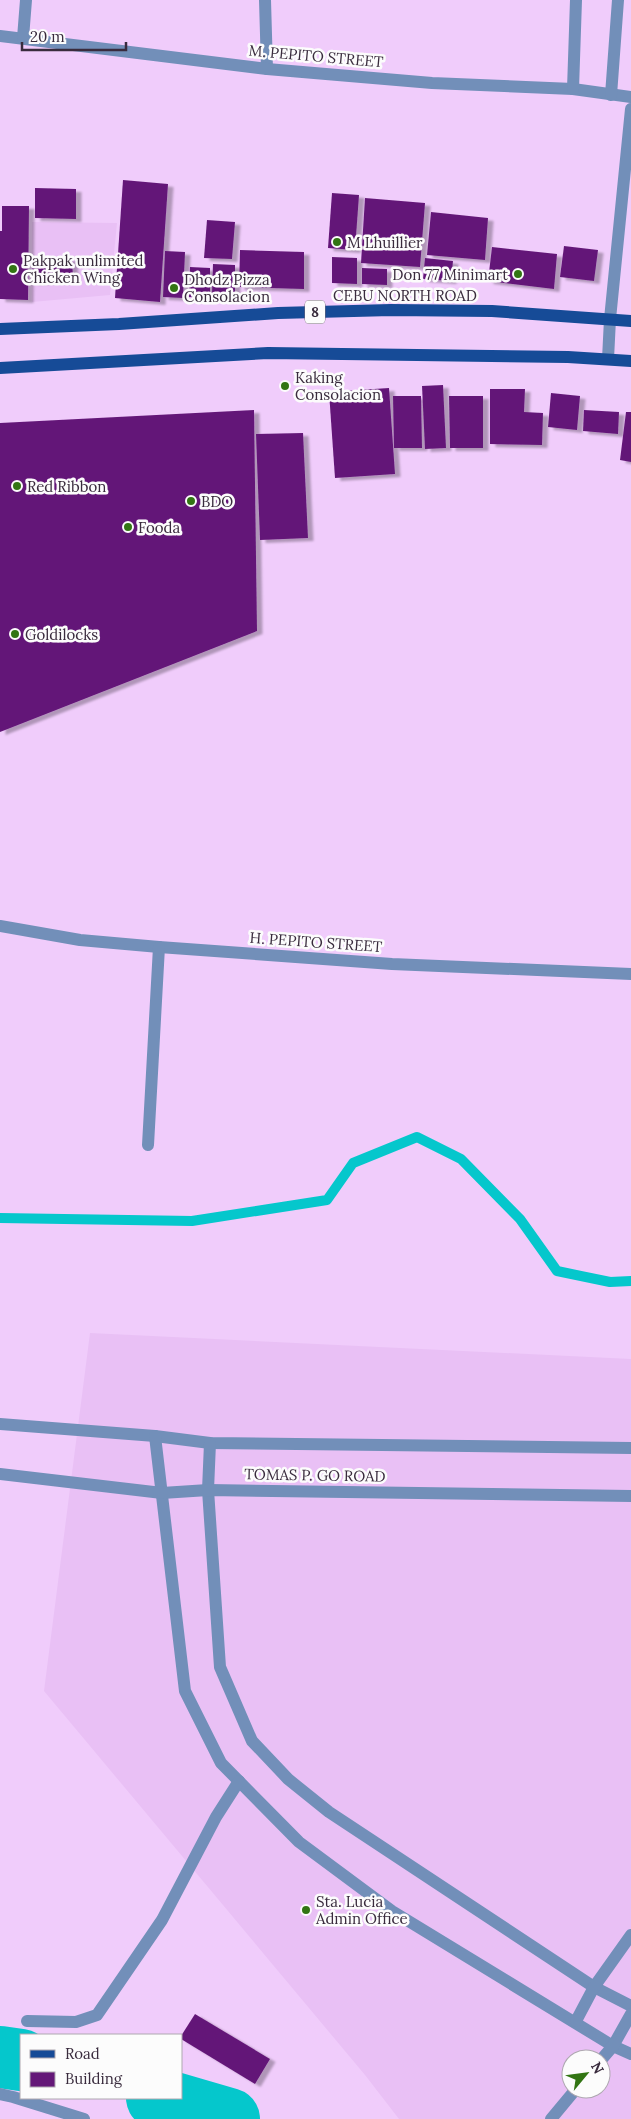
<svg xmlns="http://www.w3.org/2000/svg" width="631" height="2119" font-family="Lora,serif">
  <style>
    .built { fill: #e9c0f5; fill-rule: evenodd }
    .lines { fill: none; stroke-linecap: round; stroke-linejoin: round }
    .stream { stroke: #05c7cc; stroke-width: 10 }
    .river { stroke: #05c7cc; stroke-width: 62 }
    .building { fill: #641878; filter: url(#shadow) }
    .minor { stroke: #728fb9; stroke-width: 12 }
    .major { stroke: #164b97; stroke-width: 12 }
    .poi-dot { fill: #327513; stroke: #fcfcfc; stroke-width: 2 }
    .labels { text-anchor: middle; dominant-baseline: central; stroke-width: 5; stroke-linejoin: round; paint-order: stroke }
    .shield { fill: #fcfcfc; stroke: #746a76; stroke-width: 1 }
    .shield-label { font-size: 14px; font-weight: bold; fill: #392b3d }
    .street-label { font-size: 15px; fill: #392b3d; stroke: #fcfcfc }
    .poi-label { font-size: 15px; fill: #392b3d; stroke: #fcfcfc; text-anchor: start }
  </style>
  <defs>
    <filter id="shadow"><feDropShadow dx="5.5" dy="3" stdDeviation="1" flood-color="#0004"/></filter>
  </defs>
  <rect width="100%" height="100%" fill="#f0ccfb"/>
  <g class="built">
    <polygon points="32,222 117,223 110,295 32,302"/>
    <path d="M90,1333L631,1359V2119H399L365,2075L44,1691ZM571,2059H601V2089H571Z"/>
  </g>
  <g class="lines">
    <polyline class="stream" points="0,1218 192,1221 327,1200 353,1163 417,1137 461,1159 520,1219 557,1271 610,1282 631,1281"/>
    <g class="river">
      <polyline points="0,2057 21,2060"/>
      <polyline points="157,2098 229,2119"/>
    </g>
  </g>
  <g class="building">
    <polygon points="123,180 168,184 160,302 115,298"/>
    <polygon points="35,188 76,189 76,219 35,218"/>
    <polygon points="332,193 359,195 355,250 328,248"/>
    <polygon points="365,198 425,203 420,267 361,263"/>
    <polygon points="2,206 29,206 28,300 0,299 0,231 2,231"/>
    <polygon points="431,212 488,218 485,260 427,255"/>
    <polygon points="207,220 235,222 232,259 204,258"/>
    <polygon points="564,246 598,250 594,281 560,277"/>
    <polygon points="492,247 557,254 554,289 488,281"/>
    <polygon points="240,250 304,252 304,289 239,287"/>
    <polygon points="165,251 185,252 183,298 163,297"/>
    <polygon points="332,257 357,258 357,284 332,283"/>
    <polygon points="72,258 73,279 33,282 32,260"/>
    <polygon points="425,258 453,261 451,281 423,279"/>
    <polygon points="213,264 235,265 235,294 212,294"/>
    <polygon points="190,267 210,268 210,298 189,297"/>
    <polygon points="362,268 387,269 387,285 362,284"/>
    <polygon points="443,385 446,448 425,449 422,386"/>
    <polygon points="389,388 395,474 335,478 329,392"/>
    <polygon points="490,389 525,389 524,412 543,413 542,445 490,444"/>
    <polygon points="551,393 580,396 577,430 548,427"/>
    <polygon points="393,396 421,396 422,448 394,448"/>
    <polygon points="449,396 483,396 483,448 450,448"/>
    <polygon points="254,410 257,631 0,732 0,423"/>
    <polygon points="584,410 619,412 618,434 583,431"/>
    <polygon points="626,412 631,412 631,462 620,460"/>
    <polygon points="303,433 308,538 260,540 256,434"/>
    <polygon points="195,2014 270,2059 255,2084 181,2039 181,2036"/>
  </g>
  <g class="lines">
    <g class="minor">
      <polyline points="265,0 267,69"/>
      <polyline points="0,36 267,69 432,83 573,89 631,97"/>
      <polyline points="23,38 26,0"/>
      <polyline points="573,89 576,0"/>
      <polyline points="611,95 618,0"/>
      <polyline points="608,359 610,319 631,109"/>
      <polyline points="0,926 80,940 159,947 392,964 631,974"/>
      <polyline points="148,1145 159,947"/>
      <polyline points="0,1424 155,1436 210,1443 631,1448"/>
      <polyline points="155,1436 185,1691 221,1763 299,1842 392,1911 613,2046 631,2054"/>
      <polyline points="210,1443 208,1490 220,1667 252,1741 288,1779 329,1812 594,1987 631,2006"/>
      <polyline points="0,1474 162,1493 208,1490 631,1496"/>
      <polyline points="27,2021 76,2022 97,2015 162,1920 216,1817 239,1781"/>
      <polyline points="576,2021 594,1987 631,1935"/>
      <polyline points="601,2060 613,2046 631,2014"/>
      <polyline points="0,2094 13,2097 84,2119"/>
      <polyline points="551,2119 576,2089"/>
    </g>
    <g class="major">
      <polyline points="0,329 119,324 278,313 391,310 492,311 631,321"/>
      <polyline points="0,368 268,353 568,357 631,361"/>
    </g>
  </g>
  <g class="poi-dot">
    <circle cx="337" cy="242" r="5"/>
    <circle cx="13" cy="269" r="5"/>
    <circle cx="518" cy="274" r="5"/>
    <circle cx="174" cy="288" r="5"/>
    <circle cx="285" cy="386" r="5"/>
    <circle cx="17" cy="486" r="5"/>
    <circle cx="191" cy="501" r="5"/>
    <circle cx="128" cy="527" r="5"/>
    <circle cx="15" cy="634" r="5"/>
    <circle cx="306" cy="1910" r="5"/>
  </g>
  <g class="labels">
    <rect class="shield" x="305" y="300.5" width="20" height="23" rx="4"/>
    <g class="shield-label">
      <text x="315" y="312">8</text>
    </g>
    <g class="street-label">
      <text transform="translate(316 56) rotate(5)">M. PEPITO STREET</text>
      <text x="405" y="295">CEBU NORTH ROAD</text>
      <text transform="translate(316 942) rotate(4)">H. PEPITO STREET</text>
      <text transform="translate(315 1475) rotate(1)">TOMAS P. GO ROAD</text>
    </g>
    <g class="poi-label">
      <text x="347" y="242">M Lhuillier</text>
      <text x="23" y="260">Pakpak unlimited<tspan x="23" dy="17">Chicken Wing</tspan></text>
      <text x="508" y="274" text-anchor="end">Don 77 Minimart</text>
      <text x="184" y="279">Dhodz Pizza<tspan x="184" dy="17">Consolacion</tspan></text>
      <text x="295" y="377">Kaking<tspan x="295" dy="17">Consolacion</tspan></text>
      <text x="27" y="486">Red Ribbon</text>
      <text x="201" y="501">BDO</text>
      <text x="138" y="527">Fooda</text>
      <text x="25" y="634">Goldilocks</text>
      <text x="316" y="1901">Sta. Lucia<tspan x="316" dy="17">Admin Office</tspan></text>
    </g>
  </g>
  <rect x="20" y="2034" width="162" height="65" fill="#fcfcfc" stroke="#aea8b0"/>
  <rect x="30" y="2050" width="25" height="8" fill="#164b97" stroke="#aea8b0"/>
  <text x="65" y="2059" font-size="15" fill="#392b3d">Road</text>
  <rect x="30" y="2072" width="25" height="15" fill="#641878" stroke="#aea8b0"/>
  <text x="65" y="2084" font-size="15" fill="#392b3d">Building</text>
  <g transform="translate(586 2074) rotate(61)"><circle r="24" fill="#fcfcfc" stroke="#aea8b0"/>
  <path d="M0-4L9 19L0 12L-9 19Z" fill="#327513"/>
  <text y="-8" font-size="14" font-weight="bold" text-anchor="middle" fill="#392b3d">N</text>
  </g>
  <path d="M22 42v8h104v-8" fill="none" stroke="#392b3d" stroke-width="2.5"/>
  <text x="30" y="42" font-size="15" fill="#392b3d" stroke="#fcfcfc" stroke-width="4" paint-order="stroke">20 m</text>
</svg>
